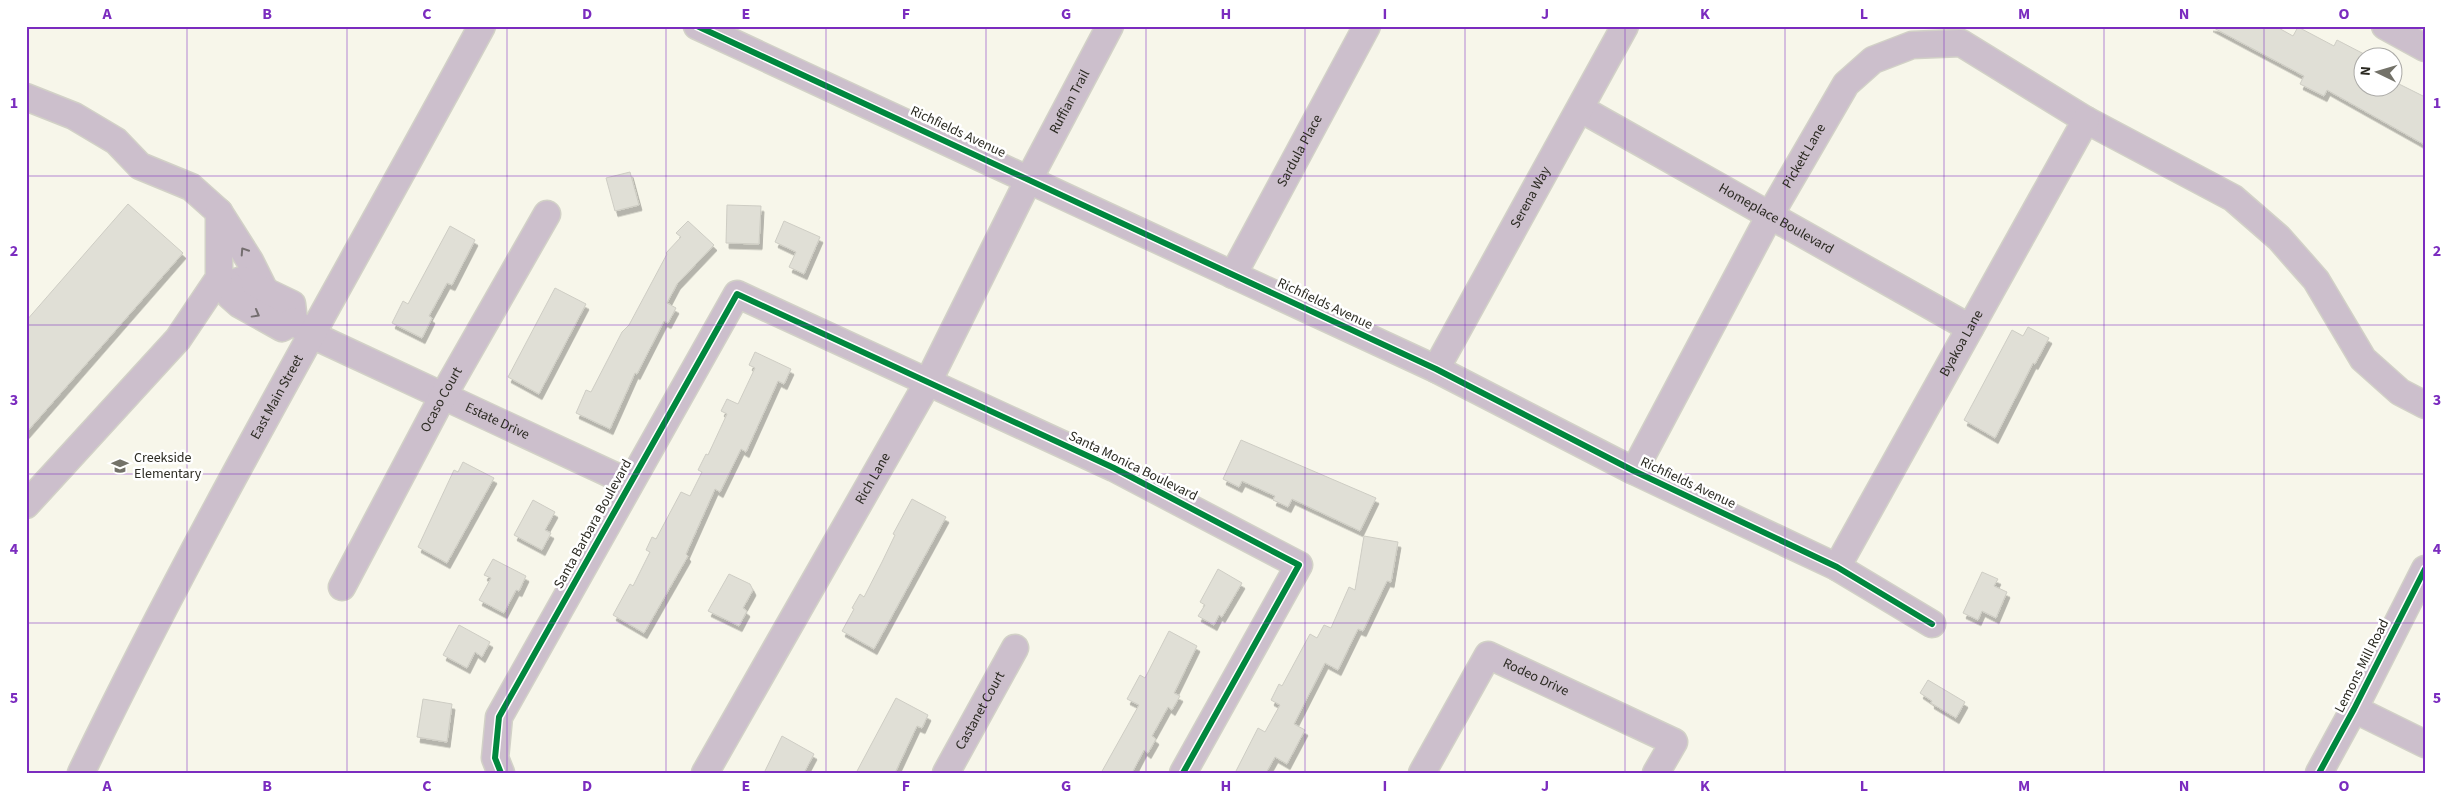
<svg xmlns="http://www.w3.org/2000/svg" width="2451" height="799" font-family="'Source Sans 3',sans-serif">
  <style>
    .building { fill: #e0dfd6; stroke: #cecdc4; filter: url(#shadow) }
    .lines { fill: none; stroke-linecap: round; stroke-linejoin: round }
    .minor-casing { stroke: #d2d1c7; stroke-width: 29 }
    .minor { stroke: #ccbfcc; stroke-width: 26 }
    .cycleway-casing { stroke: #fff; stroke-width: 9 }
    .cycleway { stroke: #00873e; stroke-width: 6 }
    .oneway { stroke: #746e6f }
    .grid { fill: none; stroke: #7b2cbf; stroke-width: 1; stroke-opacity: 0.55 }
    .labels { text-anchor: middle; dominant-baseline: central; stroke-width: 5; stroke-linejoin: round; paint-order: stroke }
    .street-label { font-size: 14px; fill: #2c2b23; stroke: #fff }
    .poi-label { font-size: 14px; fill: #2c2b23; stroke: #fff; text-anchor: start }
    .neatline { fill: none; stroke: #7b2cbf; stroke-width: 2 }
    .grid-label { font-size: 16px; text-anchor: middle; font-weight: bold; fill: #7b2cbf }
  </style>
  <defs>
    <filter id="shadow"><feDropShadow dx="3" dy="5.5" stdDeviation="0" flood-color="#0004"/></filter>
  </defs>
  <rect width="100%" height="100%" fill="#f7f6ea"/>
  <g class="building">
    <polygon points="2210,26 2275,26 2293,36 2298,27 2334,46 2337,40 2364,54 2364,88 2394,88 2395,82 2425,97 2425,145 2327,90 2324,96 2300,84 2304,76"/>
    <polygon points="630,172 639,205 615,211 606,178"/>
    <polygon points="128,204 183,253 26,433 26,321"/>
    <polygon points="727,205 761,206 759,244 726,243"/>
    <polygon points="688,221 714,245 677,284 667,303 676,308 668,323 664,321 637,374 635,373 610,429 576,413 586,390 591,392 622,332 629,325 667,254 666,253 681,237 676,233"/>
    <polygon points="784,221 820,237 804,274 789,267 796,252 775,242"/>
    <polygon points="450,226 475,240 452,285 447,283 429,316 432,318 422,338 392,323 403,301 408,304"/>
    <polygon points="555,288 586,304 539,394 508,377"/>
    <polygon points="2028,327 2049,338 2035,364 2033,363 1995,438 1964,420 2012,330 2023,336"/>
    <polygon points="755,352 791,369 784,384 778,381 746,452 741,449 720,492 715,489 686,554 688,556 644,633 613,615 630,584 633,586 650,552 646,550 652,537 656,539 681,492 690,496 702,472 698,470 706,454 708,455 727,414 721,411 727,399 738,404 755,368 749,365"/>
    <polygon points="1241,440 1376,498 1360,531 1292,499 1288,507 1273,500 1275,496 1242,481 1239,487 1223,479"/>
    <polygon points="463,462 494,478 447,563 418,547 454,470 458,472"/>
    <polygon points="912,499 946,517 874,649 842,631 854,609 852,608 860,594 864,597 882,562 895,535 893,534"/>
    <polygon points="533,500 555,512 545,530 551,533 542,550 514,535"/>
    <polygon points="1364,536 1398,542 1391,582 1387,581 1363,631 1358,629 1338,670 1325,663 1294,724 1305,730 1287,764 1275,757 1266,773 1235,773 1258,728 1265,732 1280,705 1271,700 1279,684 1282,686 1310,634 1317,638 1324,625 1331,628 1349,587 1355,590"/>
    <polygon points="493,559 526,576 519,591 516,590 504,613 479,600 491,578 484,575"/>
    <polygon points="1218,569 1242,583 1222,617 1219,615 1214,625 1198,616 1205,605 1200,602"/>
    <polygon points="1982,572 1998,579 1994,586 2007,592 1996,618 1982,611 1978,620 1963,613"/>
    <polygon points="729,574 750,584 753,590 743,608 747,611 739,626 708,611"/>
    <polygon points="459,625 490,642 482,657 475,652 467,668 443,655"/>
    <polygon points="1169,631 1197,646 1174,693 1180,696 1172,710 1168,707 1152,736 1156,739 1148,753 1144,750 1132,773 1101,773 1139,705 1127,699 1140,675 1145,678"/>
    <polygon points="1928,680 1965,702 1956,718 1931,703 1932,701 1920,693"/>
    <polygon points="896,698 928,715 922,728 917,726 895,773 856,773"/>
    <polygon points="423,699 452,704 447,742 417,737"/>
    <polygon points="782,736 814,754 804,773 764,773"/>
  </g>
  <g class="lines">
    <g class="minor-casing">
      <g id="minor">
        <polyline points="697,26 1436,369 1634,471 1837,567 1932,624"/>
        <polyline points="2385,26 2425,48"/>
        <polyline points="26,97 74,116 116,141 140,166 191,187 219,212 250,261 265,291"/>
        <path id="s1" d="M1581,109L1970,328"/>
        <path id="s2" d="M1233,275L1367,26"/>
        <path id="s3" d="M219,278L229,284L242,280L292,304L294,321L310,334L630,483"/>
        <polyline points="229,284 230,296 239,304 282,328 294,321"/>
        <path id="s4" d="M1436,369L1625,26"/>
        <path id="s5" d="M1634,471L1770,215L1846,84L1873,60L1912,45L1961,43L2086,120L2233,198L2279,238L2316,280L2363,359L2400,392L2425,405"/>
        <polyline points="26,505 178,339 219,278 219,212"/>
        <path id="s6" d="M1837,567L2086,120"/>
        <path id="s7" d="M342,587L443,396L547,214"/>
        <polyline points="2354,709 2425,744"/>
        <path id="s8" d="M81,773C204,518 347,275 482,26"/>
        <polyline points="501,773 495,758 499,717 737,294 1114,468 1299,565 1183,773"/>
        <path id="s9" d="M705,773L927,384L1029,179L1110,26"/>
        <path id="s10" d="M946,773L1015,648"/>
        <path id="s11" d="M1422,773L1488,655L1674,742L1656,773"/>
        <polyline points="2319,773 2354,709 2425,569"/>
      </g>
    </g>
    <use href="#minor" class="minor"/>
    <g class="cycleway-casing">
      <g id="cycleway">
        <polyline points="697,26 1436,369 1634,471 1837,567 1932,624"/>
        <polyline points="501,773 495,758 499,717 737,294 1114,468 1299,565 1183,773"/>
        <polyline points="2319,773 2354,709 2425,569"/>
      </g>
    </g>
    <use href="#cycleway" class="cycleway"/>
  </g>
  <defs><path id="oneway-chevron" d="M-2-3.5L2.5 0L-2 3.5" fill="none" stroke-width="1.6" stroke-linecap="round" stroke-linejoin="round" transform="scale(1.25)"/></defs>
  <g class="oneway">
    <use href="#oneway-chevron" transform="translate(244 251) rotate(-123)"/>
    <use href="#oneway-chevron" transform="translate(256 314) rotate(29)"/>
  </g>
  <path class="grid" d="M187,26V773M347,26V773M507,26V773M666,26V773M826,26V773M986,26V773M1146,26V773M1305,26V773M1465,26V773M1625,26V773M1785,26V773M1944,26V773M2104,26V773M2264,26V773M26,176H2425M26,325H2425M26,474H2425M26,623H2425"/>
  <defs>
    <g id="school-bare" transform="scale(1.35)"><path d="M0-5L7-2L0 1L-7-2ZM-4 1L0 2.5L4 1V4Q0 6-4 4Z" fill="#737269" stroke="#fff" stroke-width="2.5" paint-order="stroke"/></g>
  </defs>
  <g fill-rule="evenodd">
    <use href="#school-bare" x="120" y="466"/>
  </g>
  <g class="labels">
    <g class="street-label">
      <text stroke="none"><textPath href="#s9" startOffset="764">Ruffian Trail</textPath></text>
      <text transform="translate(958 132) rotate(25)">Richfields Avenue</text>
      <text stroke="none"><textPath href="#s2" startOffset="141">Sardula Place</textPath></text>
      <text stroke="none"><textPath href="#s5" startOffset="358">Pickett Lane</textPath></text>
      <text stroke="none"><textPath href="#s4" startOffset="196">Serena Way</textPath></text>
      <text stroke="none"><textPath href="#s1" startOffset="224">Homeplace Boulevard</textPath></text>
      <text transform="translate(1325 304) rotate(25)">Richfields Avenue</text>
      <text stroke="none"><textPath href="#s6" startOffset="256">Byakoa Lane</textPath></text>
      <text stroke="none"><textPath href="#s8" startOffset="424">East Main Street</textPath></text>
      <text stroke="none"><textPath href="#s7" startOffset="212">Ocaso Court</textPath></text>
      <text stroke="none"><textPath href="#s3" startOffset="325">Estate Drive</textPath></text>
      <text transform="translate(1133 466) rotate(26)">Santa Monica Boulevard</text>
      <text stroke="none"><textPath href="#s9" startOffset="339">Rich Lane</textPath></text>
      <text transform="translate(1688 483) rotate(25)">Richfields Avenue</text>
      <text transform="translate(593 524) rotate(-61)">Santa Barbara Boulevard</text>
      <text transform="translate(2362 666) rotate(-63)">Lemons Mill Road</text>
      <text stroke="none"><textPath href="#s11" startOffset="188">Rodeo Drive</textPath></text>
      <text stroke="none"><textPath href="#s10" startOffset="71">Castanet Court</textPath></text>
    </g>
    <g class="poi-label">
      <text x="134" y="458">Creekside<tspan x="134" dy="16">Elementary</tspan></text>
    </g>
  </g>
  <rect width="2451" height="799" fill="none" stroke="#ffffff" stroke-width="55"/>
  <g transform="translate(2378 72) rotate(275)"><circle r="24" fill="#ffffff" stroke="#abaaa7"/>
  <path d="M0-4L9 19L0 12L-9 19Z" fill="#737269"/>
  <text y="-8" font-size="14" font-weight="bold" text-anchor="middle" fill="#2c2b23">N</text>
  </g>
  <rect x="28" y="28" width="2396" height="744" class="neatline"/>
  <g class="grid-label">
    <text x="107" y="19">A</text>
    <text x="267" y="19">B</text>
    <text x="427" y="19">C</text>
    <text x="587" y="19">D</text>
    <text x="746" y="19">E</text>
    <text x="906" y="19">F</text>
    <text x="1066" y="19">G</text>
    <text x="1226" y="19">H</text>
    <text x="1385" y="19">I</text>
    <text x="1545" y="19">J</text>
    <text x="1705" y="19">K</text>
    <text x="1864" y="19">L</text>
    <text x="2024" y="19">M</text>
    <text x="2184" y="19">N</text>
    <text x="2344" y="19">O</text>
    <text x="14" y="108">1</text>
    <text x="2437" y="108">1</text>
    <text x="14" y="256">2</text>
    <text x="2437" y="256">2</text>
    <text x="14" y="405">3</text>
    <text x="2437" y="405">3</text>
    <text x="14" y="554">4</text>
    <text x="2437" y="554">4</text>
    <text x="14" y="703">5</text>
    <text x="2437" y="703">5</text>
    <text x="107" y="791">A</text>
    <text x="267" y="791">B</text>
    <text x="427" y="791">C</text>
    <text x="587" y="791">D</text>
    <text x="746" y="791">E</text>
    <text x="906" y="791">F</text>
    <text x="1066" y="791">G</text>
    <text x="1226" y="791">H</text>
    <text x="1385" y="791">I</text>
    <text x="1545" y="791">J</text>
    <text x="1705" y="791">K</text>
    <text x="1864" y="791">L</text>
    <text x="2024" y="791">M</text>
    <text x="2184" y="791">N</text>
    <text x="2344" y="791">O</text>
  </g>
</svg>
